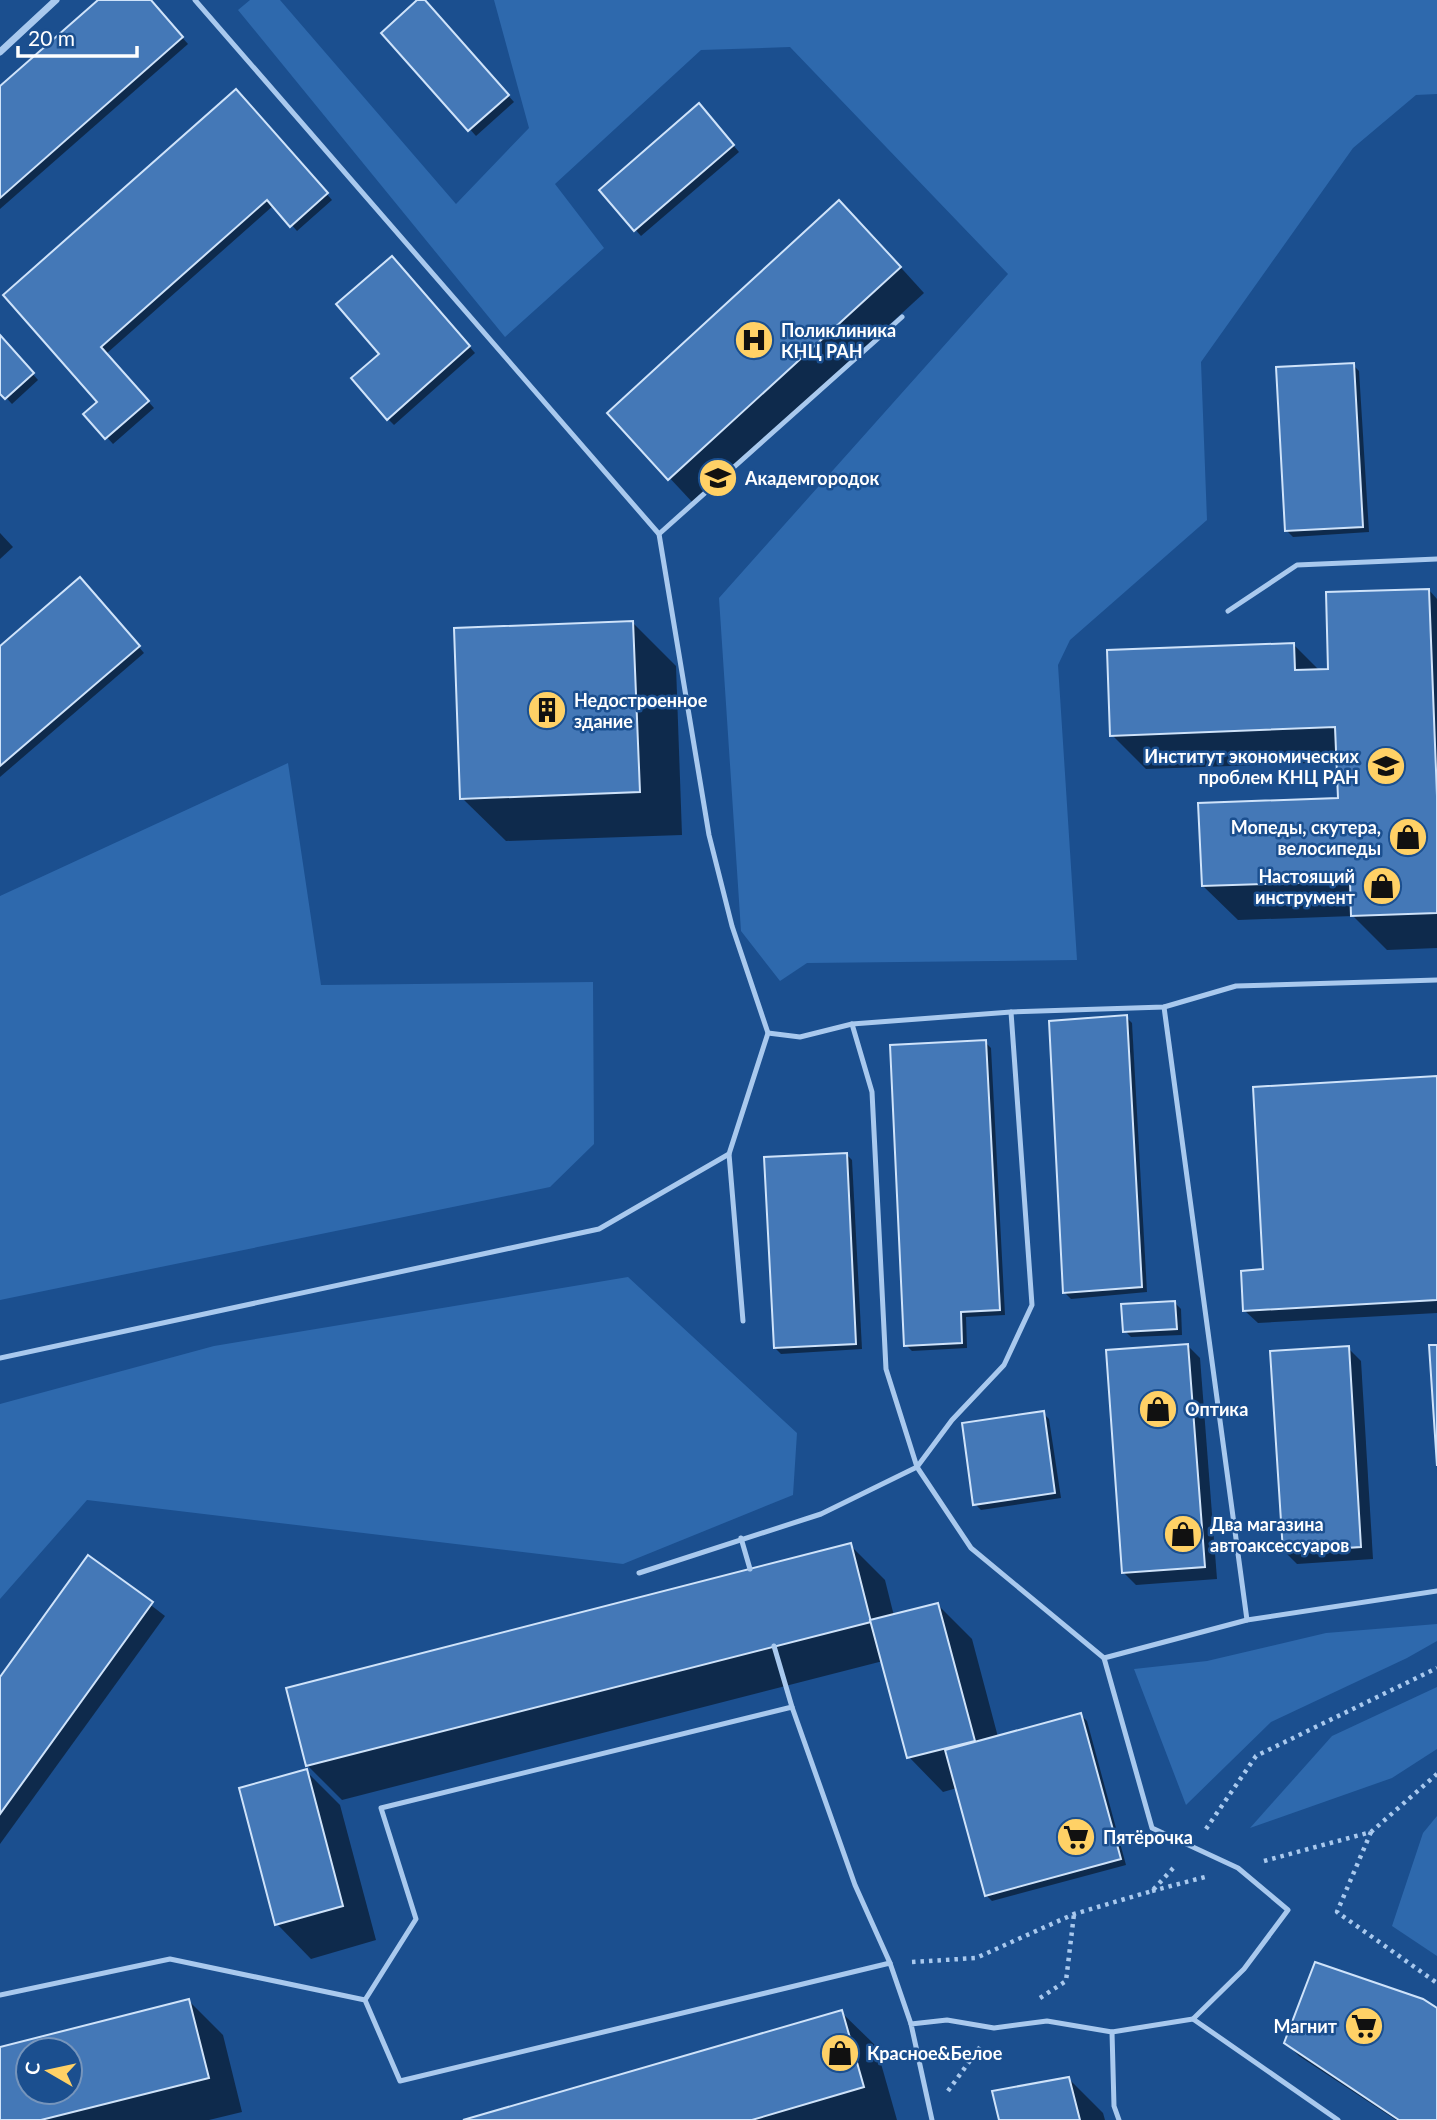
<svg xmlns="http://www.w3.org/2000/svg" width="1437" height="2120" font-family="Lato,sans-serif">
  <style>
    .green { fill: #2e69ad }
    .shadow { fill: #0007; fill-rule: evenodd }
    .building { fill: #4478b7; stroke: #cfe3fa; stroke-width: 2; fill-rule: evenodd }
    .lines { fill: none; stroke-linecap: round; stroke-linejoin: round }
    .path { stroke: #a9c9ee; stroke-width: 4.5; stroke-dasharray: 3.5 5; stroke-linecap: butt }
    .lane { stroke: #a9c9ee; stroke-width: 5 }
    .street { stroke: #a9c9ee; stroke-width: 7 }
    .labels { text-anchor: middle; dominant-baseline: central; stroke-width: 5; stroke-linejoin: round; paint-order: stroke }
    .poi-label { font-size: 18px; font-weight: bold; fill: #fff; stroke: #1b4f8f; text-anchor: start }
  </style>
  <rect width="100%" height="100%" fill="#1b4f8f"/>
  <g class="green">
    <polygon points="250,0 280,0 456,204 529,128 494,0 1437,0 1437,94 1416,95 1353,148 1201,362 1207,520 1070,640 1058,665 1077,960 807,963 780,981 741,931 719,598 1008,274 790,47 701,50 555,184 604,248 505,337 238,10"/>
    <polygon points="288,763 321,985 593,982 594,1144 550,1187 0,1300 0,896"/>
    <polygon points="628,1277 797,1433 793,1495 623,1564 87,1500 0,1599 0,1404 214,1346"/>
    <polygon points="1437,1624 1437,1641 1407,1658 1271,1722 1186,1805 1134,1669 1207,1661 1326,1633"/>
    <polygon points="1437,1687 1437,1749 1392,1778 1250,1828 1332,1736"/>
    <polygon points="1437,1816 1437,1956 1392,1926 1423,1833"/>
  </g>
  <g class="shadow">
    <polygon points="101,0 149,0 188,44 0,209 0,88"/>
    <polygon points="420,0 427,4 514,102 476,136 384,33"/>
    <polygon points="242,97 332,200 297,231 274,205 106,354 154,408 113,444 86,414 99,402 5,296"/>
    <polygon points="704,111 739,152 641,236 601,190"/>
    <polygon points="864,227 924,293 694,504 609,413"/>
    <polygon points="398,264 475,353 394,425 388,419 381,354"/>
    <polygon points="0,337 38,380 12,404 0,391"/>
    <polygon points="1353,365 1359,371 1369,532 1293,537 1287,531"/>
    <polygon points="0,533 13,547 0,559"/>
    <polygon points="86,585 144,653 0,777 0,649"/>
    <polygon points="1429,590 1437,599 1437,948 1387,950 1353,916 1238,920 1203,886 1340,799 1338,762 1146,769 1112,735 1294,645 1320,671 1330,671"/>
    <polygon points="633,623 676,666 682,835 506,841 462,798"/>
    <polygon points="1126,1017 1132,1023 1147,1292 1071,1299 1065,1293"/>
    <polygon points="985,1042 991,1048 1005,1315 966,1317 967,1348 912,1351 906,1345"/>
    <polygon points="1437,1078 1437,1313 1258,1323 1245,1311"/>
    <polygon points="846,1154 852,1160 862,1349 781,1354 775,1348"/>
    <polygon points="1175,1303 1181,1309 1182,1335 1131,1337 1125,1331"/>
    <polygon points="1187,1345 1200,1358 1217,1579 1136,1585 1123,1572"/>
    <polygon points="1348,1348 1361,1361 1373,1559 1297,1564 1284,1551"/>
    <polygon points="1043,1413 1049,1419 1061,1498 981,1510 975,1504"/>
    <polygon points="850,1545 885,1580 894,1616 938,1605 972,1639 998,1737 1081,1715 1087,1721 1126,1865 992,1901 986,1895 957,1788 943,1792 909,1757 883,1661 342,1800 307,1765"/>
    <polygon points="88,1557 165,1616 0,1844 0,1680"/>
    <polygon points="306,1771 340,1805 376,1940 311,1959 277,1924"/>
    <path d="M189,2001L223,2035L242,2112L209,2120H0V2049ZM28,2050H70V2092H28Z"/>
    <polygon points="1437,2010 1437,2120 1396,2120 1299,2056 1286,2043"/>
    <polygon points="841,2012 876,2046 897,2120 470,2120"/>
    <polygon points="1069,2079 1103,2113 1105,2120 1001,2120"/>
  </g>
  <g class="building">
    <polygon points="98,0 151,0 183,37 0,198 0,86"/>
    <polygon points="417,0 425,0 509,95 468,131 381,33"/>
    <polygon points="236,89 328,193 290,227 267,200 101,347 149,401 105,439 83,414 97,402 3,295"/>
    <polygon points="699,103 734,145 634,231 599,190"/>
    <polygon points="839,200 901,267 668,480 607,413"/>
    <polygon points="392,256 470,346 387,420 351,378 379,354 336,304"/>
    <polygon points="0,335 34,373 5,399 0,394"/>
    <polygon points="1354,363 1363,527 1285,531 1276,367"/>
    <polygon points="80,577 140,646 0,766 0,646"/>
    <polygon points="1429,589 1437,796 1437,913 1351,916 1350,881 1202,886 1198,803 1338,798 1335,727 1110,736 1107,650 1294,643 1295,670 1328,669 1326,592"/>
    <polygon points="633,621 640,792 460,799 454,628"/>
    <polygon points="1127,1015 1142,1287 1063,1293 1049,1021"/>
    <polygon points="986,1040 1000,1310 961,1312 962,1343 904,1346 890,1045"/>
    <polygon points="1437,1076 1437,1300 1243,1311 1241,1271 1263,1269 1253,1087"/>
    <polygon points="847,1153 856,1344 774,1348 764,1157"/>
    <polygon points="1175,1301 1177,1329 1123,1332 1121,1304"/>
    <polygon points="1188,1344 1205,1567 1122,1573 1106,1350"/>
    <polygon points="1429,1345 1437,1345 1437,1466"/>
    <polygon points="1349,1346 1361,1547 1283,1552 1270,1351"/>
    <polygon points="1044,1411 1055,1493 973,1505 962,1423"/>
    <polygon points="851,1543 871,1622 306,1766 286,1688"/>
    <polygon points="88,1555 153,1602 0,1814 0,1677"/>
    <polygon points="938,1603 975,1741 907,1758 870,1620"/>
    <polygon points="1081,1713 1121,1859 985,1896 945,1750"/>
    <polygon points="307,1769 343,1906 275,1925 239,1788"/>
    <polygon points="1315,1962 1423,1999 1437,2008 1437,2120 1399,2120 1284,2043"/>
    <path d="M189,1999L209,2078L41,2120H0V2047ZM28,2050H70V2092H28Z"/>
    <polygon points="842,2010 864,2087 752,2120 463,2120"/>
    <polygon points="1069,2077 1080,2120 999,2120 992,2091"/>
  </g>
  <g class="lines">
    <g class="path">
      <polyline points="1206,1829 1256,1756 1437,1668"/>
      <polyline points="1371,1832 1337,1912 1437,1983"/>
      <polyline points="1264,1861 1371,1832 1437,1774"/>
      <polyline points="1152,1891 1205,1877"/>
      <polyline points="912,1962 976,1958 1074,1914 1152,1891 1176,1865"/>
      <polyline points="1040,1998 1066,1981 1074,1914"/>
      <polyline points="948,2091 980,2047"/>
    </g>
    <g class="lane">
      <polyline points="659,534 902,317"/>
      <polyline points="1228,611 1297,565 1437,559"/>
      <polyline points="1164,1007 1247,1620"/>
      <polyline points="852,1024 872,1092 886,1369 917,1467 952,1420 1004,1365 1032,1305 1011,1012"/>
      <polyline points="768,1033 800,1037 852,1024 1011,1012 1164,1007 1236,986 1437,980"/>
      <polyline points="729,1154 743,1321"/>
      <polyline points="0,1358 599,1229 729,1154 768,1033 732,926 709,835 659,534 195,0"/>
      <polyline points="741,1538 750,1569"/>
      <polyline points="639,1573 821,1514 917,1467 971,1548 1104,1658"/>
      <polyline points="774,1646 792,1707"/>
      <polyline points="0,1995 170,1959 365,2000 400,2081 890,1963 911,2024"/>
      <polyline points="365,2000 416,1919 381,1808 792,1707 855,1885 890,1963"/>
      <polyline points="1112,2032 1193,2019"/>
      <polyline points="932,2120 911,2024 947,2020 994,2028 1047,2021 1112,2032 1114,2106 1119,2120"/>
      <polyline points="1338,2120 1193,2019 1244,1969 1288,1910 1238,1868 1152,1828 1104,1658 1247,1620 1437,1591"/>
    </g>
    <polyline class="street" points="0,52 56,0"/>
  </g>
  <defs>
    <g id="hospital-disc" transform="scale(2.0125)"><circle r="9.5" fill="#ffd166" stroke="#1b4f8f"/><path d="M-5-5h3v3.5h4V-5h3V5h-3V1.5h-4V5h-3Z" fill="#111"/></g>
    <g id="university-disc" transform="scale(2.0125)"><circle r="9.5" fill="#ffd166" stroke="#1b4f8f"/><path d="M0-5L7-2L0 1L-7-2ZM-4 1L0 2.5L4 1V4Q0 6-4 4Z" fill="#111"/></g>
    <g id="building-disc" transform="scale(2.0125)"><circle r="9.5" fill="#ffd166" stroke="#1b4f8f"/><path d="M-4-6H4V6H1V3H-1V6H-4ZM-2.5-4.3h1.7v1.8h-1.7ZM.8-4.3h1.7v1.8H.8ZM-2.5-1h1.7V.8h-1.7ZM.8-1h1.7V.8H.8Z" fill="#111"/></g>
    <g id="shop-disc" transform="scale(2.0125)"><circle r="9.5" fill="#ffd166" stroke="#1b4f8f"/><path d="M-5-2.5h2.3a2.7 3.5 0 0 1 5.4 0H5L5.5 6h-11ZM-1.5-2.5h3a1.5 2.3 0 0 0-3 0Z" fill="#111"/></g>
    <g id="supermarket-disc" transform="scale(2.0125)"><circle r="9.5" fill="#ffd166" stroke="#1b4f8f"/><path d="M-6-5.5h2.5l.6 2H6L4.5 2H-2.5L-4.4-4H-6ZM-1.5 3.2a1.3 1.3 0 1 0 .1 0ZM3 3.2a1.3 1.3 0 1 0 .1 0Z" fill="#111"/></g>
  </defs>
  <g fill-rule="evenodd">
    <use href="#hospital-disc" x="754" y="340"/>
    <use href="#university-disc" x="718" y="478"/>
    <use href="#building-disc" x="547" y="710"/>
    <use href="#university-disc" x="1386" y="766"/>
    <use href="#shop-disc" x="1408" y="837"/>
    <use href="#shop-disc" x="1382" y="886"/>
    <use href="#shop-disc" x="1158" y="1409"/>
    <use href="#shop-disc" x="1183" y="1534"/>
    <use href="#supermarket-disc" x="1076" y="1837"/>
    <use href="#supermarket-disc" x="1364" y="2026"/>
    <use href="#shop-disc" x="840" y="2053"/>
  </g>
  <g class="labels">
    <g class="poi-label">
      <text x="781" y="330">Поликлиника<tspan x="781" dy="21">КНЦ РАН</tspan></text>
      <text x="745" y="478">Академгородок</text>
      <text x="574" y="700">Недостроенное<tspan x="574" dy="21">здание</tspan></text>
      <text x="1359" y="756" text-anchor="end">Институт экономических<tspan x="1359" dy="21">проблем КНЦ РАН</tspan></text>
      <text x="1381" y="827" text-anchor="end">Мопеды, скутера,<tspan x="1381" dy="21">велосипеды</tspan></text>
      <text x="1355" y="876" text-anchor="end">Настоящий<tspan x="1355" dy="21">инструмент</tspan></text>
      <text x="1185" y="1409">Оптика</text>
      <text x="1210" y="1524">Два магазина<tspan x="1210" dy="21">автоаксессуаров</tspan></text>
      <text x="1103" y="1837">Пятёрочка</text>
      <text x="1337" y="2026" text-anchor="end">Магнит</text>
      <text x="867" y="2053">Красное&amp;Белое</text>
    </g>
  </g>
  <g transform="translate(49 2071) rotate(279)"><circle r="33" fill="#1b4f8f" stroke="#7695bc" stroke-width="2"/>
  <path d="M0-5L12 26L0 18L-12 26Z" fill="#ffd166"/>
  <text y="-10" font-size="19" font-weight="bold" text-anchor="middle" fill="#ffffff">С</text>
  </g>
  <path d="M18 46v10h119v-10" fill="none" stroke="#ffffff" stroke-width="3.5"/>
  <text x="28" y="46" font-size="21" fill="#ffffff" stroke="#1b4f8f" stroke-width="5" paint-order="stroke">20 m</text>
</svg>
